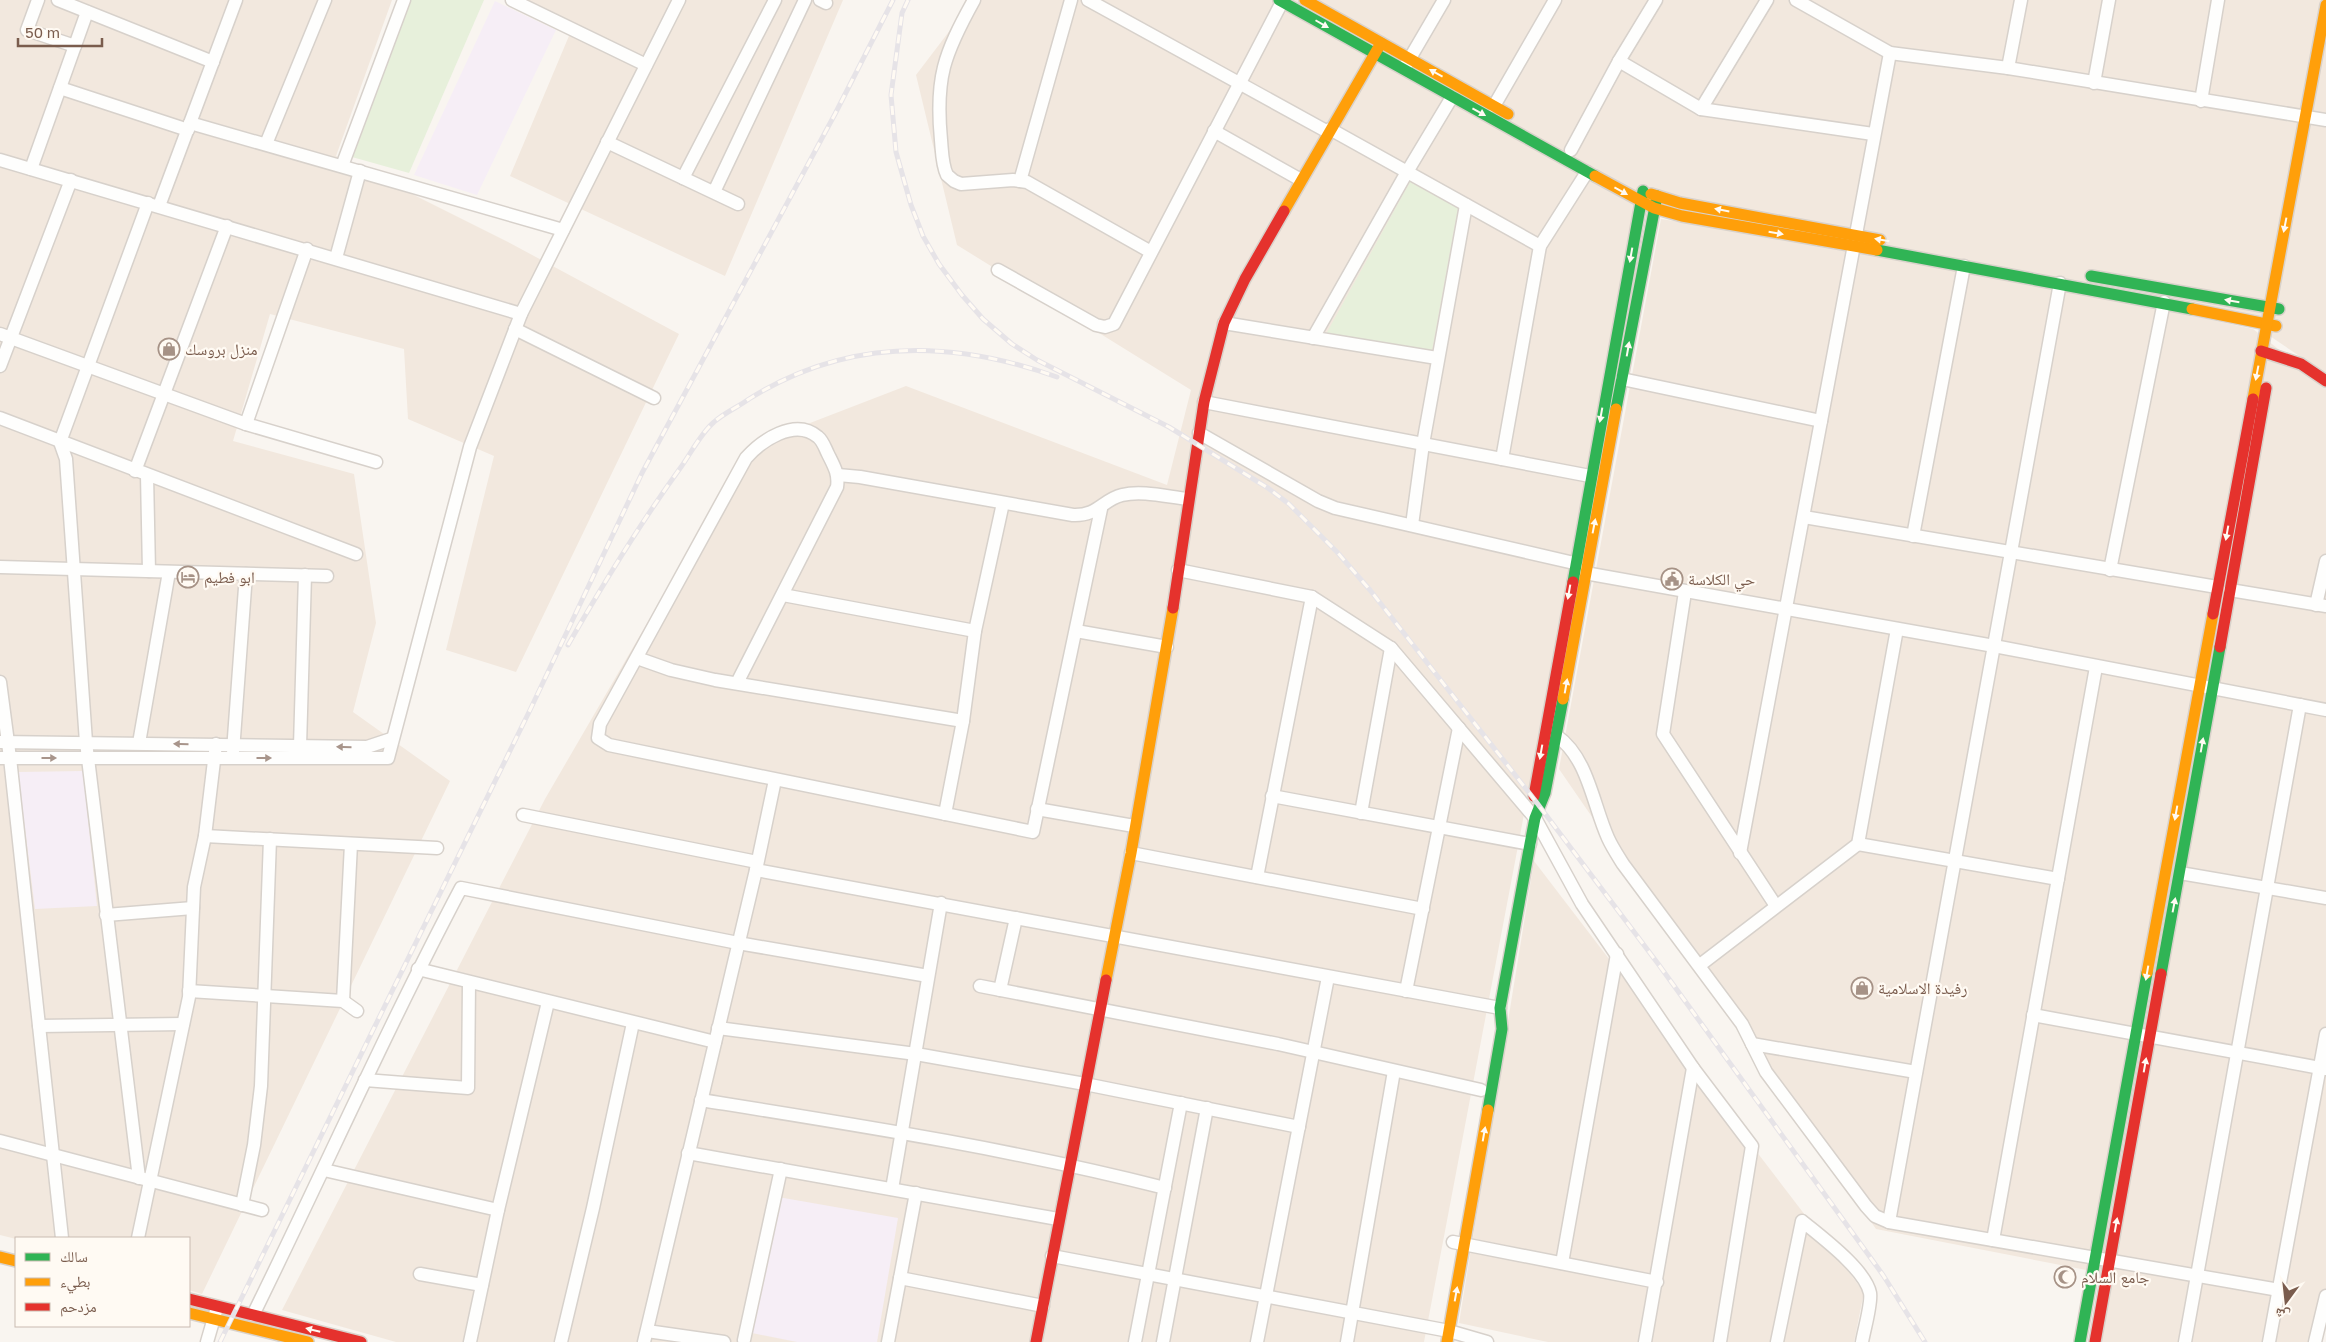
<svg xmlns="http://www.w3.org/2000/svg" width="2326" height="1342" font-family="'Golos Text','Noto Naskh Arabic',sans-serif">
  <style>
    .residential { fill: #f2e8de }
    .education { fill: #f6eef6 }
    .green { fill: #e7f0db }
    .lines { fill: none; stroke-linecap: round; stroke-linejoin: round }
    .street-casing { stroke: #d7d1cb; stroke-width: 15 }
    .fast-casing { stroke: #d9d2cb; stroke-width: 14 }
    .slow-casing { stroke: #d9d2cb; stroke-width: 14 }
    .jam-casing { stroke: #d9d2cb; stroke-width: 14 }
    .street { stroke: #fefefd; stroke-width: 12 }
    .fast { stroke: #30b455; stroke-width: 11 }
    .slow { stroke: #ff9f0a; stroke-width: 11 }
    .jam { stroke: #e5322d; stroke-width: 11 }
    .rail-casing { stroke: #e6e3e7; stroke-width: 5 }
    .rail { stroke: #fffaf3; stroke-width: 3; stroke-dasharray: 9; stroke-linecap: butt }
    .oneway { fill: #fffaf3 }
    .oneway2 { fill: #a8958b }
    .labels { text-anchor: middle; dominant-baseline: central; stroke-width: 4.5; stroke-linejoin: round; paint-order: stroke }
    .poi-label { font-size: 16px; fill: #7a5c4d; stroke: #fffaf3; text-anchor: start }
  </style>
  <rect width="100%" height="100%" fill="#f9f5f0"/>
  <g class="residential">
    <polygon points="0,0 392,0 336,156 508,242 679,334 516,672 446,650 494,456 408,419 404,349 270,314 233,441 354,474 376,623 353,712 450,781 202,1294 189,1290 189,1238 16,1239 0,1235"/>
    <polygon points="527,0 843,0 725,276 510,176 574,24"/>
    <polygon points="973,0 1275,0 1640,202 1424,1342 396,1342 282,1310 545,799 750,446 906,386 1167,485 1191,390 957,245 916,75"/>
    <polygon points="1281,0 2326,0 2326,374 2258,328 1666,214"/>
    <polygon points="1661,219 1964,266 2253,329 2326,387 2326,1321 2321,1342 2101,1342 2112,1275 1876,1229 1559,769"/>
    <polygon points="1534,861 1864,1292 1854,1342 1548,1342 1459,1323"/>
  </g>
  <g class="education">
    <polygon points="495,1 556,30 477,195 414,175"/>
    <polygon points="83,771 97,906 35,909 18,772"/>
    <polygon points="778,1197 898,1218 877,1342 797,1342 752,1333"/>
  </g>
  <g class="green">
    <polygon points="410,0 484,0 409,173 352,157"/>
    <polygon points="1410,182 1458,208 1432,351 1326,334"/>
  </g>
  <g class="lines">
    <g class="street-casing">
      <g id="street">
        <polyline points="38,0 27,30 75,46"/>
        <polyline points="58,0 213,62"/>
        <polyline points="512,0 646,65"/>
        <polyline points="820,0 826,3"/>
        <path d="M974,0C944,54 935,78 941,140C942,151 942,165 947,175L954,181L961,184L1013,180L1027,182L1151,252"/>
        <polyline points="1088,0 1328,132"/>
        <polyline points="1796,0 1890,53 2008,68 2326,120"/>
        <polyline points="1619,61 1701,109 1873,134"/>
        <polyline points="1406,65 1444,0"/>
        <polyline points="2008,68 2021,0"/>
        <polyline points="2094,83 2109,0"/>
        <polyline points="60,88 188,130"/>
        <polyline points="2201,101 2218,0"/>
        <polyline points="1494,106 1555,0"/>
        <polyline points="1701,109 1767,0"/>
        <polyline points="190,123 563,230"/>
        <polyline points="1330,129 1540,246"/>
        <polyline points="1214,131 1301,180"/>
        <polyline points="607,142 738,204"/>
        <polyline points="266,144 325,0"/>
        <polyline points="1571,150 1619,61 1656,0"/>
        <polyline points="0,160 521,314"/>
        <polyline points="342,166 404,0"/>
        <polyline points="31,169 87,12"/>
        <polyline points="683,178 775,0"/>
        <polyline points="1020,181 1071,0"/>
        <polyline points="714,192 805,0"/>
        <polyline points="159,206 236,0"/>
        <polyline points="336,258 360,171"/>
        <polyline points="998,270 1096,325 1105,327 1114,324 1282,2"/>
        <polyline points="1224,323 1437,358"/>
        <polyline points="515,329 654,398"/>
        <polyline points="0,334 246,424 376,462"/>
        <polyline points="1313,338 1407,172 1452,97"/>
        <polyline points="0,366 71,180"/>
        <polyline points="1622,379 1821,421"/>
        <polyline points="1204,402 1590,476"/>
        <polyline points="0,418 356,554"/>
        <polyline points="246,424 307,249"/>
        <polyline points="1199,433 1318,501 1335,508 1574,563 1585,573 1994,646 2326,710"/>
        <polyline points="1502,459 1540,246 1587,172"/>
        <polyline points="135,471 227,226"/>
        <polyline points="147,475 149,571"/>
        <path d="M838,475L860,477L1073,515C1098,516 1102,500 1122,495C1142,490 1168,497 1188,499"/>
        <polyline points="1804,517 2217,587"/>
        <polyline points="1412,525 1423,444 1466,205"/>
        <polyline points="1913,536 1964,266"/>
        <polyline points="0,567 327,576"/>
        <polyline points="1178,570 1312,597 1391,648 1535,818 1582,904 1693,1068 1752,1146 1720,1342"/>
        <polyline points="2110,570 2164,302"/>
        <polyline points="2230,590 2326,606"/>
        <polyline points="1685,592 1663,734 1776,906"/>
        <polyline points="783,595 975,631"/>
        <polyline points="2316,605 2326,561"/>
        <polyline points="1076,631 1167,647"/>
        <polyline points="637,658 671,670 715,680 963,721"/>
        <polyline points="0,682 10,758 62,1238"/>
        <path d="M737,683L837,487C839,474 834,466 828,454C825,448 823,441 818,437C795,417 761,441 746,458L600,724L598,738L609,745L1033,832L1101,509"/>
        <path d="M1557,736C1588,758 1593,805 1608,838C1612,847 1618,856 1623,864L1742,1024L1766,1072L1866,1206L1875,1216L1889,1222L2279,1290"/>
        <polyline points="0,742 367,747 391,739"/>
        <polyline points="139,743 169,572"/>
        <polyline points="300,746 305,575"/>
        <polyline points="233,751 246,574"/>
        <polyline points="0,758 388,758 470,447 521,314 679,0"/>
        <polyline points="1272,796 1530,844"/>
        <polyline points="1037,809 1134,826"/>
        <polyline points="1361,813 1391,648"/>
        <polyline points="945,814 963,721 975,631 1003,503"/>
        <polyline points="523,815 757,862"/>
        <polyline points="205,836 437,848"/>
        <polyline points="1858,844 2058,879"/>
        <polyline points="1131,853 1423,909"/>
        <polyline points="1740,853 1890,53"/>
        <polyline points="756,870 1500,1008"/>
        <polyline points="2180,873 2326,898"/>
        <polyline points="1257,877 1312,597"/>
        <polyline points="106,915 193,908"/>
        <polyline points="1700,965 1858,844 1897,629"/>
        <polyline points="418,969 715,1042"/>
        <polyline points="980,986 1278,1044 1481,1090"/>
        <polyline points="1000,990 1016,918"/>
        <polyline points="189,991 343,1001 357,1011"/>
        <polyline points="1406,991 1459,728"/>
        <polyline points="343,1001 351,844"/>
        <polyline points="2033,1015 2326,1069"/>
        <polyline points="39,1026 183,1024"/>
        <polyline points="718,1028 916,1054 1085,1084 1299,1127"/>
        <polyline points="1752,1044 1916,1072"/>
        <polyline points="365,1080 468,1088 469,983"/>
        <path d="M701,1100C857,1125 1012,1149 1165,1188"/>
        <polyline points="0,1141 262,1210"/>
        <polyline points="688,1153 1058,1219"/>
        <polyline points="324,1170 498,1210"/>
        <polyline points="139,1178 86,742 66,459 60,442 148,203"/>
        <polyline points="892,1189 941,903"/>
        <polyline points="242,1205 254,1145 261,1086 270,839"/>
        <polyline points="1889,1222 2060,283"/>
        <polyline points="138,1238 189,997 194,887 205,836 216,744"/>
        <polyline points="1993,1240 2096,667"/>
        <polyline points="1453,1242 1657,1282"/>
        <polyline points="1052,1256 1449,1331 1487,1342"/>
        <polyline points="1562,1263 1617,954"/>
        <polyline points="420,1274 482,1285"/>
        <polyline points="900,1278 1043,1306"/>
        <path d="M253,1315C323,1173 387,1028 461,888L738,943L928,976"/>
        <polyline points="647,1331 724,1342"/>
        <polyline points="744,1340 781,1169"/>
        <polyline points="207,1342 216,1311"/>
        <polyline points="470,1342 498,1210 548,1002"/>
        <polyline points="561,1342 593,1208 633,1023"/>
        <polyline points="644,1342 756,870 775,780"/>
        <polyline points="888,1342 916,1193"/>
        <polyline points="1135,1342 1181,1103"/>
        <polyline points="1163,1342 1207,1108"/>
        <polyline points="1257,1342 1328,977"/>
        <polyline points="1347,1342 1394,1071"/>
        <polyline points="1645,1342 1693,1068"/>
        <path d="M1777,1342L1802,1221C1820,1236 1865,1269 1870,1293C1872,1303 1864,1330 1862,1342"/>
        <polyline points="2185,1342 2300,705"/>
        <polyline points="2269,1342 2326,1034"/>
        <polyline points="2315,1342 2326,1296"/>
      </g>
    </g>
    <g class="fast-casing">
      <g id="fast">
        <polyline points="1279,0 1595,176"/>
        <polyline points="1877,250 2192,309"/>
        <polyline points="2091,276 2279,309"/>
        <polyline points="1616,409 1657,196"/>
        <polyline points="1573,582 1643,191"/>
        <polyline points="2161,974 2220,647"/>
        <polyline points="1488,1110 1502,1029 1500,1008 1530,844 1535,818 1545,793 1563,699"/>
        <polyline points="2080,1342 2147,973"/>
      </g>
    </g>
    <g class="slow-casing">
      <g id="slow">
        <polyline points="1305,0 1508,114"/>
        <polyline points="1595,176 1654,208 1682,216 1877,250"/>
        <polyline points="1651,194 1680,203 1880,240"/>
        <polyline points="1284,211 1381,43"/>
        <polyline points="2192,309 2276,326"/>
        <polyline points="2253,399 2326,5"/>
        <polyline points="1563,699 1616,409"/>
        <polyline points="2147,973 2213,614"/>
        <polyline points="1106,980 1131,853 1173,608"/>
        <polyline points="0,1257 16,1261"/>
        <polyline points="189,1313 308,1342"/>
        <polyline points="1447,1342 1488,1110"/>
      </g>
    </g>
    <g class="jam-casing">
      <g id="jam">
        <polyline points="2261,351 2301,364 2326,381"/>
        <polyline points="1173,608 1204,402 1224,323 1245,279 1284,211"/>
        <polyline points="2213,614 2253,399"/>
        <polyline points="2220,647 2266,388"/>
        <polyline points="1534,796 1573,582"/>
        <polyline points="189,1299 361,1342"/>
        <polyline points="1036,1342 1106,980"/>
        <polyline points="2095,1342 2161,974"/>
      </g>
    </g>
    <use href="#street" class="street"/>
    <use href="#fast" class="fast"/>
    <use href="#slow" class="slow"/>
    <use href="#jam" class="jam"/>
    <g class="rail-casing">
      <g id="rail">
        <polyline points="908,0 902,13 891,95 896,152 911,205 923,236 939,264 962,295 983,319 1012,344 1037,360 1169,427 1268,488 1289,504 1337,552 1370,590 1534,799 1659,965 1883,1275 1925,1342"/>
        <path d="M568,645C603,584 639,525 681,467C691,453 701,433 714,422C724,413 738,407 749,399C846,338 951,339 1057,377"/>
        <polyline points="220,1342 530,710 642,473 835,114 893,0"/>
      </g>
    </g>
    <use href="#rail" class="rail"/>
  </g>
  <defs><path id="oneway-solid" d="M-6-.8H1V-3.2L6.5 0L1 3.2V.8H-6Z" transform="scale(1.25)"/></defs>
  <g class="oneway">
    <use href="#oneway-solid" transform="translate(1322 24) rotate(30)"/>
    <use href="#oneway-solid" transform="translate(1436 73) rotate(-151)"/>
    <use href="#oneway-solid" transform="translate(1479 112) rotate(29)"/>
    <use href="#oneway-solid" transform="translate(1621 191) rotate(29)"/>
    <use href="#oneway-solid" transform="translate(1722 210) rotate(-169)"/>
    <use href="#oneway-solid" transform="translate(2285 225) rotate(101)"/>
    <use href="#oneway-solid" transform="translate(1776 233) rotate(10)"/>
    <use href="#oneway-solid" transform="translate(1882 240) rotate(-170)"/>
    <use href="#oneway-solid" transform="translate(1631 255) rotate(100)"/>
    <use href="#oneway-solid" transform="translate(2232 301) rotate(-170)"/>
    <use href="#oneway-solid" transform="translate(1628 349) rotate(-80)"/>
    <use href="#oneway-solid" transform="translate(2257 373) rotate(101)"/>
    <use href="#oneway-solid" transform="translate(1601 415) rotate(100)"/>
    <use href="#oneway-solid" transform="translate(1594 526) rotate(-79)"/>
    <use href="#oneway-solid" transform="translate(2227 533) rotate(100)"/>
    <use href="#oneway-solid" transform="translate(1569 592) rotate(100)"/>
    <use href="#oneway-solid" transform="translate(1566 686) rotate(-80)"/>
    <use href="#oneway-solid" transform="translate(2202 745) rotate(-80)"/>
    <use href="#oneway-solid" transform="translate(1541 752) rotate(100)"/>
    <use href="#oneway-solid" transform="translate(2176 813) rotate(100)"/>
    <use href="#oneway-solid" transform="translate(2174 905) rotate(-79)"/>
    <use href="#oneway-solid" transform="translate(2147 973) rotate(100)"/>
    <use href="#oneway-solid" transform="translate(2145 1065) rotate(-80)"/>
    <use href="#oneway-solid" transform="translate(1484 1134) rotate(-80)"/>
    <use href="#oneway-solid" transform="translate(2116 1225) rotate(-80)"/>
    <use href="#oneway-solid" transform="translate(1456 1294) rotate(-80)"/>
    <use href="#oneway-solid" transform="translate(313 1330) rotate(-166)"/>
  </g>
  <g class="oneway2">
    <use href="#oneway-solid" transform="translate(181 744) rotate(-179)"/>
    <use href="#oneway-solid" transform="translate(344 747) rotate(-179)"/>
    <use href="#oneway-solid" transform="translate(49 758)"/>
    <use href="#oneway-solid" transform="translate(264 758)"/>
  </g>
  <defs>
    <g id="shop-ring" transform="scale(1.125)"><circle r="9.5" fill="#fffaf3" stroke="#a69286" stroke-width="1.5"/><path d="M-5-2.5h2.3a2.7 3.5 0 0 1 5.4 0H5L5.5 6h-11ZM-1.5-2.5h3a1.5 2.3 0 0 0-3 0Z" fill="#a69286"/></g>
    <g id="hotel-ring" transform="scale(1.125)"><circle r="9.5" fill="#fffaf3" stroke="#a69286" stroke-width="1.5"/><path d="M-6-4.5h1.5V1H6V5H4.5V3h-9V5H-6ZM-4 0a1.8 1.8 0 1 1 3.6 0ZM.5 0V-2.5h3Q6-2.5 6 0Z" fill="#a69286"/></g>
    <g id="civic-ring" transform="scale(1.125)"><circle r="9.5" fill="#fffaf3" stroke="#a69286" stroke-width="1.5"/><path d="M-.6-6.5H3V-4.5H.6V-3L4-1V1h2V6H-6V1h2V-1L-.6-3ZM-1.2 2.5V6h2.4V2.5Z" fill="#a69286"/></g>
    <g id="mosque-ring" transform="scale(1.125)"><circle r="9.5" fill="#fffaf3" stroke="#a69286" stroke-width="1.5"/><path d="M3.5-4.9A6 6 0 1 0 3.5 4.9A5 5 0 1 1 3.5-4.9Z" fill="#a69286"/></g>
  </defs>
  <g fill-rule="evenodd">
    <use href="#shop-ring" x="169" y="349"/>
    <use href="#hotel-ring" x="188" y="577"/>
    <use href="#civic-ring" x="1672" y="579"/>
    <use href="#shop-ring" x="1862" y="988"/>
    <use href="#mosque-ring" x="2065" y="1277"/>
  </g>
  <g class="labels">
    <g class="poi-label">
      <text x="185" y="349">منزل بروسك</text>
      <text x="204" y="577">ابو فطيم</text>
      <text x="1688" y="579">حي الكلاسة</text>
      <text x="1878" y="988">رفيدة الاسلامية</text>
      <text x="2081" y="1277">جامع السلام</text>
    </g>
  </g>
  <rect x="15" y="1237" width="175" height="90" fill="#fffaf3" stroke="#cabbb1"/>
  <rect x="25" y="1253" width="25" height="8" fill="#30b455" stroke="#cabbb1"/>
  <text x="60" y="1262" font-size="15" fill="#7a5c4d">سالك</text>
  <rect x="25" y="1278" width="25" height="8" fill="#ff9f0a" stroke="#cabbb1"/>
  <text x="60" y="1287" font-size="15" fill="#7a5c4d">بطيء</text>
  <rect x="25" y="1303" width="25" height="8" fill="#e5322d" stroke="#cabbb1"/>
  <text x="60" y="1312" font-size="15" fill="#7a5c4d">مزدحم</text>
  <g transform="translate(2286 1302) rotate(195)" stroke="#fffaf3" stroke-width="4" paint-order="stroke">
  <path d="M0-4L9 19L0 12L-9 19Z" fill="#7a5c4d"/>
  <text y="-8" font-size="14" font-weight="bold" text-anchor="middle" fill="#7a5c4d">ش</text>
  </g>
  <path d="M18 38v8h84v-8" fill="none" stroke="#7a5c4d" stroke-width="2.5"/>
  <text x="25" y="38" font-size="15" fill="#7a5c4d" stroke="#fffaf3" stroke-width="4" paint-order="stroke">50 m</text>
</svg>
